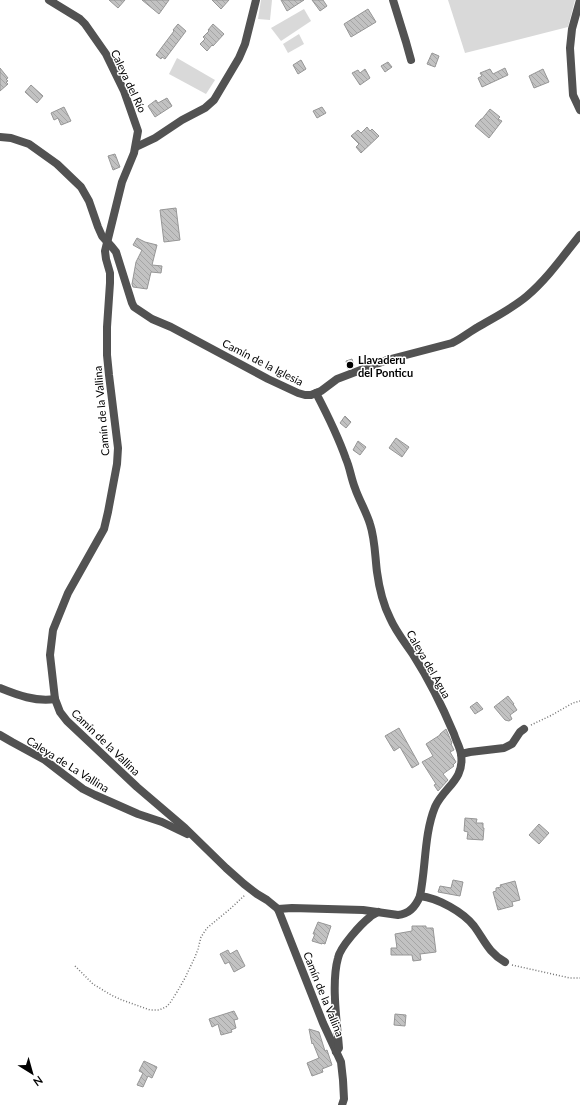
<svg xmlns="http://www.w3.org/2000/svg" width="580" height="1105" font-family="Lato,sans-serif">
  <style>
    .green { fill: #d9d9d9 }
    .building { fill: url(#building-back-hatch); stroke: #969696 }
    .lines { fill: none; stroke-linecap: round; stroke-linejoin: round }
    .path { stroke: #747474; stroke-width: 1.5; stroke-dasharray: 1 2; stroke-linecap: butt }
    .street { stroke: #525252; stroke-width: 8 }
    .poi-dot { fill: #000; stroke: #fff; stroke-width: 1.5 }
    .labels { text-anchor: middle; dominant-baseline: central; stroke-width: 3; stroke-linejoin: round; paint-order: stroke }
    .street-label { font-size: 11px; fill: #000; stroke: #fff }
    .poi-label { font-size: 11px; font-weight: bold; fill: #000; stroke: #fff; text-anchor: start }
  </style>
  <defs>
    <pattern id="building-back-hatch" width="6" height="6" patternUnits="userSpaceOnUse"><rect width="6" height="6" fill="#c2c2c2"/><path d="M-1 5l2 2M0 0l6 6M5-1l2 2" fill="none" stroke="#a5a5a5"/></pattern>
  </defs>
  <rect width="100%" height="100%" fill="#fff"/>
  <g class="green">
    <polygon points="261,0 272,0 270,20 258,19"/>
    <polygon points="448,0 575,0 568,27 465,53"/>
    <polygon points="304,9 311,21 281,41 271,28"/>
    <polygon points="299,34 304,44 288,53 283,44"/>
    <polygon points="177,58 215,80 206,94 169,74"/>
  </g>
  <g class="building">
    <polygon points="109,0 125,0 118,8"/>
    <polygon points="142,0 169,0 159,14"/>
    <polygon points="212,0 229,0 221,9"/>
    <polygon points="281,0 304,0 287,11"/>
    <polygon points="312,0 323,0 327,6 320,11"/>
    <polygon points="368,9 376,22 351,37 344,24"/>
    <polygon points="178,24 186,31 165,59 162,57 161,59 156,55 174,31 173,30"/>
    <polygon points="213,24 224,34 213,46 212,45 207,51 200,44 205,39 203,37 209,31 208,30"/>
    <polygon points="432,53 439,56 435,67 427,64"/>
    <polygon points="301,60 306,69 298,74 293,65"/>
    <polygon points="388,62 392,67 385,72 381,66"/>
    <polygon points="0,68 8,78 6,79 8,81 6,82 8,84 0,91"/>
    <polygon points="505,68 508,75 482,87 478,78 482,76 480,73 490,69 493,74"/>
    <polygon points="365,69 370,78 360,85 352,73 358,70 360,73"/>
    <polygon points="543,69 549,82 534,88 529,76"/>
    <polygon points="31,85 43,96 37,103 25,92"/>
    <polygon points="167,98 172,106 155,117 148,106 156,100 158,103"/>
    <polygon points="64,107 71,121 61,125 58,118 54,120 51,113"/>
    <polygon points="322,107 326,113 317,118 313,111"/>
    <polygon points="490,109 500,117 498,119 502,121 489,138 475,126 481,119 482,119"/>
    <polygon points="367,127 370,131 372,129 379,136 361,153 356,147 359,144 351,136 358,130 361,133"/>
    <polygon points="115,154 120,167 113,170 108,156"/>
    <polygon points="176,208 180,240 164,242 160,210"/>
    <polygon points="137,238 145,242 157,245 152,265 162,266 161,273 151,272 147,289 133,287 132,284 136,262 142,250 133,245"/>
    <polygon points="352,359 354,366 348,369 346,361"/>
    <polygon points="345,416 351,422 346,428 340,423"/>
    <polygon points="396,438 409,447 402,457 389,448"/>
    <polygon points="358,441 366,447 360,455 353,450"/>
    <polygon points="508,696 514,704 513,704 517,710 510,715 512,719 509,721 505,720 494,707"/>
    <polygon points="477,702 483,709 475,714 470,707"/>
    <polygon points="399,728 419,764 412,768 400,747 394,751 385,736"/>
    <polygon points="446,729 452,743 451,744 454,750 450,752 456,762 453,765 454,766 443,774 448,780 438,791 434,785 436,784 422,762 433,756 426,744 440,735 440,734"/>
    <polygon points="465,818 477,819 476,823 483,823 483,828 484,828 483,840 467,839 468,832 464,831"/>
    <polygon points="539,824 549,833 539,844 529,835"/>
    <polygon points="453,880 463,882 460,896 438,892 440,886 451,888"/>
    <polygon points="515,881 520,900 512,902 513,906 498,910 493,892 496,891 496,888 501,887 500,885"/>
    <polygon points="318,922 331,926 325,944 322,943 322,944 312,941 315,934 313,934"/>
    <polygon points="412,926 426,926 426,928 433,928 436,952 420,954 421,960 413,961 412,955 391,955 391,948 397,948 395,934 412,931"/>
    <polygon points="228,950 230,954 237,950 245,966 234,972 229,962 225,964 220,954"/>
    <polygon points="234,1011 238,1019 234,1020 236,1028 231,1030 232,1032 221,1035 218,1024 212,1027 209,1019"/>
    <polygon points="395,1014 406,1015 405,1026 394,1025"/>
    <polygon points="309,1029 319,1032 325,1051 327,1050 332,1065 322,1069 323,1072 312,1076 307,1063 319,1058 313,1043 312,1044"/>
    <polygon points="144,1061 157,1067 152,1078 148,1076 143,1087 137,1085 143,1073 139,1071"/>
  </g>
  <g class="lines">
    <g class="path">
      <polyline points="531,725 550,716 573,703 580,701"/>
      <polyline points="512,965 570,978 580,978"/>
      <polyline points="75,966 93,984 111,995 122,1000 150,1010 159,1010 166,1007 170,1003 177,992 185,978 195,957 198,949 201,937 207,928 230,909 245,895"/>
    </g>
    <g class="street">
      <polyline points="49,0 80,19 85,24 106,54 124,91 138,131 134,153 122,182 105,251 106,259 110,273 110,283 107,327 107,355 109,375 118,448 117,464 108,512 104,529 68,593 53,630 50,655 55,699 60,712 67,721 137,787 185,828 226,868 244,884 257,894 267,900 278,909 323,1023 341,1062 343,1080 344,1099 342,1105"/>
      <polyline points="393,0 406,42 411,60"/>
      <polyline points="580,0 572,29 570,48 573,95 580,110"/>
      <path d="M0,137L11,138L29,144L57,164L81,187L89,201L98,227L102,236L112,247L116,252L132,303L134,307L152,319L171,327L268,379L298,393L305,395H311L321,391L337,379L387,360L452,343C461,339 469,332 478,327C495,317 513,308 527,296C548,278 563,256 580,235"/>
      <polyline points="136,147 155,138 182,120 205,108 214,100 239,58 245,44 256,0"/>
      <path d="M0,688C17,695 36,702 55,699"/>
      <polyline points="0,735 12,742 45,760 67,777 83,789 95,795 138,814 162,822 187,834"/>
      <polyline points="461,754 470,752 504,748 512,744 520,732 524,729"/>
      <path d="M420,896C438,898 463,912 474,926C485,941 488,952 505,962"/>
      <path d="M278,909L292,908L363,910L398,915C410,914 416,906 420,896C426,867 424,834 435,807C444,787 465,780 461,754C460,747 456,741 454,734C443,708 430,681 414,656C406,644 396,632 390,618C383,604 379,587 377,572C375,556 375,539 370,524C366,511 359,500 355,488C351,478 350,468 346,459C338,436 327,414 316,393"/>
      <path d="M336,1052L339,1048C337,1022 331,983 338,958C340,947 361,924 370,917C372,915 375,914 378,912"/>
    </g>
  </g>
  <circle class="poi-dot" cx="350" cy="365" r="4"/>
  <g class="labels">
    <g class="street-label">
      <text transform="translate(129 81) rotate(65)">Caleya del Río</text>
      <text transform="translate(263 362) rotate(27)">Camín de la Iglesia</text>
      <text transform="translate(101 411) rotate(-95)">Camín de la Vallina</text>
      <text transform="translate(429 664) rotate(60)">Caleya del Agua</text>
      <text transform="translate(106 742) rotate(44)">Camín de la Vallina</text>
      <text transform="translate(68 764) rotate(32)">Caleya de La Vallina</text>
      <text transform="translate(324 994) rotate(68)">Camín de la Vallina</text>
    </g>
    <g class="poi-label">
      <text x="358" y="359">Llavaderu<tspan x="358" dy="13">del Ponticu</tspan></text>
    </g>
  </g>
  <g transform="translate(32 1073) rotate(143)" stroke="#ffffff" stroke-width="3" paint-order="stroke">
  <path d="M0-3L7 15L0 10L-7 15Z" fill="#000000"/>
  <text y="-6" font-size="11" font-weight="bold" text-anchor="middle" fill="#000000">N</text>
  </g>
</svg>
